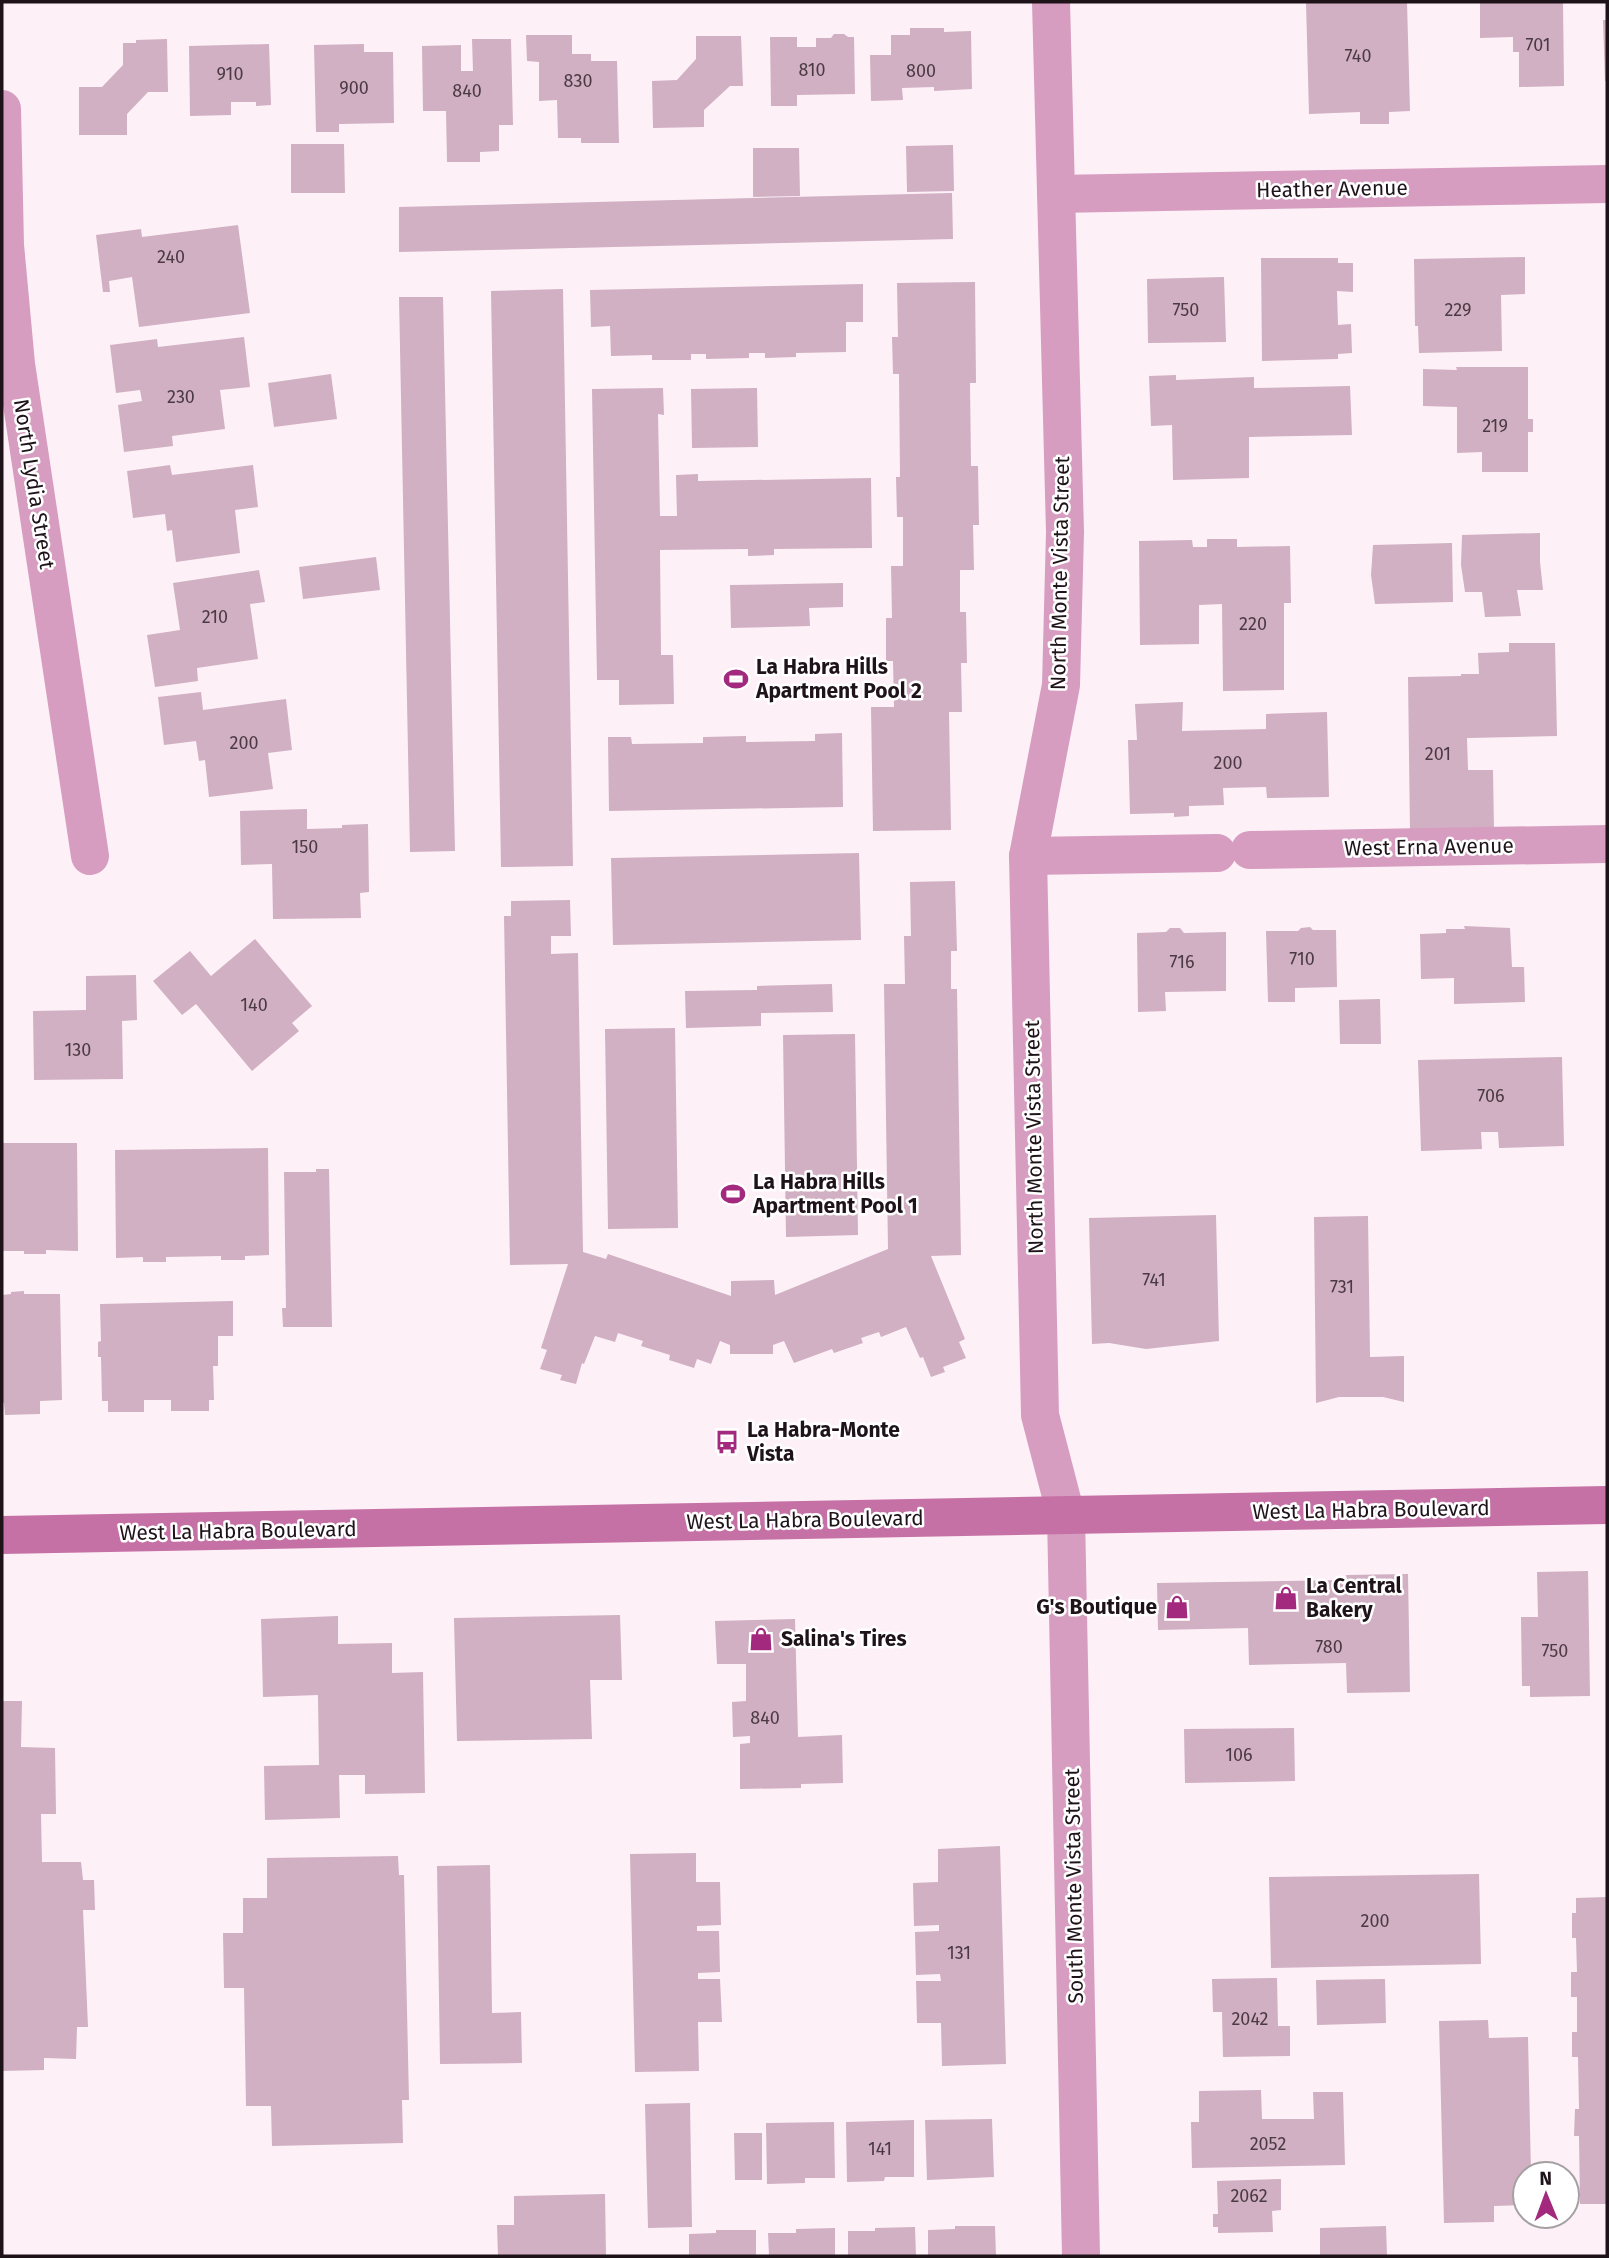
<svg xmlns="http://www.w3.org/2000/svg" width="1609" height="2258" font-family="'Fira Sans',sans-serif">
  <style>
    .building { fill: #d0b0c2 }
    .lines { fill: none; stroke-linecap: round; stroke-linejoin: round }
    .minor { stroke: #d79dc0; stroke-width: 38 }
    .secondary { stroke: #c571a5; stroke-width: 38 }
    .labels { text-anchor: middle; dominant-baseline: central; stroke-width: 5; stroke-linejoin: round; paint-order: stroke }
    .number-label { font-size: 18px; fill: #4b3a44 }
    .street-label { font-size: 21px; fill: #1f131a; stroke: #fff }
    .poi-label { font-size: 21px; font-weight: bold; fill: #1f131a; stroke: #fff; text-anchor: start }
  </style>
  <rect width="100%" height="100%" fill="#fef0f7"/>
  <g class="building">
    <polygon points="1306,2 1407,2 1410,111 1389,112 1389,124 1360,124 1360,112 1309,114"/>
    <polygon points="1480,2 1563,2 1564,86 1519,87 1519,52 1513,52 1513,37 1480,38"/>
    <polygon points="1603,20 1607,20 1607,81 1605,81"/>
    <polygon points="910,28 944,28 944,32 971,31 972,89 934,91 934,87 902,88 903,100 871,101 870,55 891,55 891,35 910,35"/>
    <polygon points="834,34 844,34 848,37 854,37 855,94 797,95 797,106 771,106 770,37 797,37 797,47 816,47 816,38 831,38"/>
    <polygon points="526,35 572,35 572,54 591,54 591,61 617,61 619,143 581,143 581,138 558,138 557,100 539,101 539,62 527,61"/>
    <polygon points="696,36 741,36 743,86 730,86 704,110 704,127 653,128 652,81 677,80 696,59"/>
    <polygon points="167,39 168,92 148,92 127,114 127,135 79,135 79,87 102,87 123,65 123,43 136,43 136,40"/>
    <polygon points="472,39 511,39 513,125 499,125 499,151 480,152 480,162 447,162 446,111 423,111 422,46 461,45 461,71 473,71"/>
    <polygon points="269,44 271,105 256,106 256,102 231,102 231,115 190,116 189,46"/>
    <polygon points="364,44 364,52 393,52 394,123 339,124 339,132 316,132 314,45"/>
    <polygon points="291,144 344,144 345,193 291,193"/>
    <polygon points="953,145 954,191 907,192 906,146"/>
    <polygon points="753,148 799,148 800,196 753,197"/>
    <polygon points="952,193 953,239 399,252 399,207"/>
    <polygon points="238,225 250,313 139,327 132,277 109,281 110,292 103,292 96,235 141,229 142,237"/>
    <polygon points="1525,257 1525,294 1501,295 1502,351 1419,353 1418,326 1415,326 1414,259"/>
    <polygon points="1261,258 1338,258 1338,263 1353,263 1353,292 1337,291 1338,325 1351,324 1352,353 1338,354 1338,359 1262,361"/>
    <polygon points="1224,277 1226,342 1148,343 1147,279"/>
    <polygon points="975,282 976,383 970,383 971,466 978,466 979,525 973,525 974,570 960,570 960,612 966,612 967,663 961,663 962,712 949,712 951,830 873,831 871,707 894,707 893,661 886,661 886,618 892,618 891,566 903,566 903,517 897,517 896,477 900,477 899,374 893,374 892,337 898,337 897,283"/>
    <polygon points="863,284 863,322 846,322 846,352 796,353 796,357 765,358 765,353 749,353 749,358 706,359 706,354 691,354 691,360 652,360 652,355 611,356 610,326 591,327 590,290"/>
    <polygon points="563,289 573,866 501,867 491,291"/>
    <polygon points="399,297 443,297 455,851 410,852"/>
    <polygon points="244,337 250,387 220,390 225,429 172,436 173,446 124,452 118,405 142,401 140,390 116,393 110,345 157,339 158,347"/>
    <polygon points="1456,367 1528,367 1528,419 1533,419 1533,432 1528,432 1528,472 1482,472 1482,452 1457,453 1457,407 1423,406 1423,369 1457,370"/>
    <polygon points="331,374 337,419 274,427 268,383"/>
    <polygon points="1176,375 1176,380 1254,377 1254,388 1350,386 1352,435 1249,437 1249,478 1173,480 1172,425 1151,426 1149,376"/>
    <polygon points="663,388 664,415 658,414 660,516 677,516 676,475 698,474 698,481 871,478 872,548 774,549 774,555 748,556 748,549 660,550 661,655 673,655 674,704 619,705 619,680 597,680 592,389"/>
    <polygon points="757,388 758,447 692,448 691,389"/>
    <polygon points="170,465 172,475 253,465 258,507 235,510 240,553 176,562 172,530 167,531 165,514 133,518 127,471"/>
    <polygon points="1540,533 1540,562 1543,590 1517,590 1521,616 1485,617 1482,592 1465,592 1461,565 1462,535"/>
    <polygon points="1207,539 1237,539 1237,547 1290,546 1291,603 1284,603 1284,690 1223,691 1222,604 1199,605 1199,644 1140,645 1139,541 1192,540 1193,547 1207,547"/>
    <polygon points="1452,543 1453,602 1375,604 1371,575 1373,545"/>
    <polygon points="376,557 380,590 303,599 299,567"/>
    <polygon points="259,570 265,602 250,604 258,659 197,668 198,681 155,687 147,635 180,630 173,583"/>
    <polygon points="843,583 843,607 809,608 810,626 731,628 730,585"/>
    <polygon points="1509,643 1555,643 1557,736 1467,738 1468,770 1493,770 1494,831 1410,832 1408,677 1461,676 1461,674 1479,674 1478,653 1509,652"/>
    <polygon points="201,692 203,710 286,699 292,750 268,753 273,789 209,797 205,760 199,761 196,741 164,745 158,697"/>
    <polygon points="1183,702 1182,731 1266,729 1266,714 1327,712 1329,797 1267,798 1266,787 1223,788 1224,805 1189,806 1189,816 1174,817 1174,813 1130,814 1128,740 1137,740 1135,704"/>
    <polygon points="842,733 843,807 609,811 608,737 631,737 632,744 703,743 703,737 746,736 746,742 815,741 815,734"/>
    <polygon points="307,809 307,829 342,828 342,825 368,824 369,892 360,893 361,918 273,919 272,864 241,865 240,811"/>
    <polygon points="859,853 861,940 613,945 611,858"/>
    <polygon points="955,881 957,951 951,951 951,989 957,989 961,1255 931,1256 965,1339 959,1342 966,1358 943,1367 945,1372 931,1377 923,1357 920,1358 906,1327 881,1337 879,1332 861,1338 863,1343 834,1353 832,1349 794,1363 784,1341 773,1345 773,1354 730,1354 730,1345 720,1341 711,1364 697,1359 694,1368 669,1360 670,1355 641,1346 643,1341 618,1333 615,1342 595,1336 584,1364 582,1363 576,1384 560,1380 562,1375 540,1369 547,1350 541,1348 568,1264 510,1265 504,916 511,916 511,901 570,900 571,936 551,936 551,954 578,953 583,1252 606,1259 608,1254 731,1296 731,1281 774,1280 775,1295 888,1249 884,984 905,984 904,936 911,936 910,882"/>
    <polygon points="1464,926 1510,928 1512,967 1524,967 1525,1002 1454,1004 1454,978 1421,979 1420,934 1446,933 1446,929 1465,929"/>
    <polygon points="1310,927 1313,930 1336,930 1337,987 1295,988 1295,1002 1268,1002 1266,931 1298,931 1301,928"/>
    <polygon points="1170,928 1180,928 1184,933 1226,932 1226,991 1165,992 1166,1011 1138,1012 1137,933 1166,932"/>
    <polygon points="255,939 312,1006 292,1023 299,1031 252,1071 196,1004 182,1015 153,981 190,951 211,976"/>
    <polygon points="136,975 137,1020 122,1021 123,1079 34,1080 33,1011 86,1010 86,976"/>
    <polygon points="832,984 833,1012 761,1013 761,1026 686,1028 685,991 757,990 757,986"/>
    <polygon points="1380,999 1381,1044 1340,1044 1339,1000"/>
    <polygon points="675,1028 678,1228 608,1229 605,1029"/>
    <polygon points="855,1034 858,1235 786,1237 783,1035"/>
    <polygon points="1562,1057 1564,1146 1499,1148 1498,1132 1481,1132 1482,1149 1421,1151 1418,1060"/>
    <polygon points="2,1143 77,1143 78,1251 46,1250 46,1254 24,1254 24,1251 2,1251"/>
    <polygon points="268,1148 269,1255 245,1256 245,1260 221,1260 221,1256 166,1257 166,1262 143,1262 143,1257 116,1258 115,1150"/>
    <polygon points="316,1169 329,1169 332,1327 283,1327 282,1308 286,1308 284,1172 316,1172"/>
    <polygon points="1216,1215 1219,1341 1146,1349 1109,1343 1092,1344 1089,1218"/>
    <polygon points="1368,1216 1370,1357 1404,1356 1404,1402 1383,1397 1339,1397 1316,1403 1314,1217"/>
    <polygon points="24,1291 24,1294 60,1294 62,1400 40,1401 40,1414 5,1415 4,1403 2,1403 2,1295 11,1294 11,1292"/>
    <polygon points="233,1301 233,1336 218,1336 218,1366 213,1366 214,1400 209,1400 209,1411 171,1411 171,1400 144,1400 144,1412 108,1412 108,1401 102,1401 101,1357 98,1357 98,1342 101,1341 100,1304"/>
    <polygon points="1588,1571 1590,1696 1530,1697 1530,1686 1522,1686 1521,1617 1538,1617 1537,1572"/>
    <polygon points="1408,1574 1410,1692 1347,1693 1346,1663 1249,1665 1248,1628 1158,1630 1157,1583 1347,1580 1346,1575"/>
    <polygon points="620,1615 622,1680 590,1680 592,1739 457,1741 454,1618"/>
    <polygon points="338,1616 338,1644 392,1643 392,1673 423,1672 425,1793 365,1794 365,1775 339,1775 340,1818 265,1820 264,1766 319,1765 318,1695 263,1697 261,1619"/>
    <polygon points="795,1619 798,1737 842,1735 843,1783 801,1784 801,1788 740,1789 740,1744 750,1743 750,1736 733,1737 732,1702 746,1701 746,1664 717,1664 715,1621"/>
    <polygon points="2,1701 22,1701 21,1747 55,1748 56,1814 41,1814 42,1862 81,1862 83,1880 94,1880 95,1910 83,1910 88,2027 77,2027 76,2059 44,2058 44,2070 2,2071"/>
    <polygon points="1294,1728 1295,1781 1185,1783 1184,1729"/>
    <polygon points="1000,1846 1006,2064 942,2066 941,2023 917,2023 916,1981 941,1981 940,1974 916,1975 915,1932 939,1931 939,1925 914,1926 913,1883 938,1882 938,1849"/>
    <polygon points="696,1853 696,1882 720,1882 721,1925 697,1926 697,1931 719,1931 720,1972 698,1973 698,1979 720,1979 722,2022 698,2022 699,2071 635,2072 630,1854"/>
    <polygon points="398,1856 399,1875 404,1875 409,2100 402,2100 403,2143 272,2146 271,2106 246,2106 244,1988 224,1988 223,1933 243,1933 243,1898 267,1898 267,1858"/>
    <polygon points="490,1865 492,2013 521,2012 522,2063 440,2064 437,1866"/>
    <polygon points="1479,1874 1481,1964 1271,1968 1269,1877"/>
    <polygon points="1607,1897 1607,2204 1580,2204 1579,2136 1574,2136 1575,2109 1579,2109 1578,2057 1572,2057 1572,2032 1577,2032 1577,1997 1571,1997 1571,1972 1577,1972 1576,1938 1572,1938 1572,1913 1576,1913 1576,1898"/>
    <polygon points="1277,1978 1278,2026 1290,2026 1290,2056 1223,2057 1222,2012 1213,2012 1212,1979"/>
    <polygon points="1385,1979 1386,2023 1317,2025 1316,1980"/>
    <polygon points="1488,2020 1489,2038 1528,2037 1531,2174 1525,2174 1525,2205 1494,2206 1494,2222 1444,2223 1439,2021"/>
    <polygon points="1261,2090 1262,2119 1314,2119 1313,2092 1343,2092 1345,2165 1192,2168 1191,2122 1199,2122 1199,2091"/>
    <polygon points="690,2103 692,2227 648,2228 645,2104"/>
    <polygon points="992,2119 994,2177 927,2180 925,2120"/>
    <polygon points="914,2120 914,2177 885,2177 884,2181 847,2182 846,2122"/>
    <polygon points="834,2122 835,2178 805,2178 805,2183 767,2184 766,2123"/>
    <polygon points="734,2133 762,2133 762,2180 735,2180"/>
    <polygon points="1281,2179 1281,2210 1272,2211 1273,2232 1218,2233 1218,2227 1213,2227 1213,2214 1218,2214 1217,2181"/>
    <polygon points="605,2194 606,2256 498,2256 497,2225 514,2225 514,2196"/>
    <polygon points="955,2226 995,2226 996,2256 928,2256 928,2230 955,2229"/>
    <polygon points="1386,2226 1387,2256 1320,2256 1320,2228"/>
    <polygon points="915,2227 916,2256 848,2256 848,2231 875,2231 875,2228"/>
    <polygon points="835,2228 835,2256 769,2256 768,2233 796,2233 796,2229"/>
    <polygon points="716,2230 756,2230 756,2256 689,2256 689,2234 716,2233"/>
  </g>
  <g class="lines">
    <g class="minor">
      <polyline points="1051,2 1065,532 1061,685 1028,856 1040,1415 1066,1515 1081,2256"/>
      <polyline points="2,109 5,245 16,364 90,856"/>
      <polyline points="1056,194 1607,184"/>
      <polyline points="1250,850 1607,844"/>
      <polyline points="1028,856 1217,853"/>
    </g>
    <polyline class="secondary" points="2,1535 1607,1505"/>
  </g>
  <defs>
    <g id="stadium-bare" transform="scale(1.89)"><path d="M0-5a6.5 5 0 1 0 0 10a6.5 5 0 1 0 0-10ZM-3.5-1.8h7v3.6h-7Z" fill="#a3297e" stroke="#fff" stroke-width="2.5" paint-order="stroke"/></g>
    <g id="bus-bare" transform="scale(1.89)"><path d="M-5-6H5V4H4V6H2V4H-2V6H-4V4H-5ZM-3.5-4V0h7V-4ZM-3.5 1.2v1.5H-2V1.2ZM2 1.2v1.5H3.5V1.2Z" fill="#a3297e" stroke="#fff" stroke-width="2.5" paint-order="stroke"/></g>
    <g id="shop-bare" transform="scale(1.89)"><path d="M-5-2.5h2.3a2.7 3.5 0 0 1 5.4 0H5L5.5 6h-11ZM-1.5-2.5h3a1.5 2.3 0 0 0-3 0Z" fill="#a3297e" stroke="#fff" stroke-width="2.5" paint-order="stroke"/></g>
  </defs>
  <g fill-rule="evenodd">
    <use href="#stadium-bare" x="736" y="679"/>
    <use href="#stadium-bare" x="733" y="1194"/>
    <use href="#bus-bare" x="727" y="1442"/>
    <use href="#shop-bare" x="1286" y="1598"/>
    <use href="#shop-bare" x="1177" y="1607"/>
    <use href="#shop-bare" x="761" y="1639"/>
  </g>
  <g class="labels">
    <g class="number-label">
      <text x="1538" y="45">701</text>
      <text x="1358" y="56">740</text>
      <text x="812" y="70">810</text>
      <text x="921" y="71">800</text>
      <text x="230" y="74">910</text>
      <text x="578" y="81">830</text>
      <text x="354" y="88">900</text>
      <text x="467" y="91">840</text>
      <text x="171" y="257">240</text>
      <text x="1186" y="310">750</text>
      <text x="1458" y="310">229</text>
      <text x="181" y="397">230</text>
      <text x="1495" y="426">219</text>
      <text x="215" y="617">210</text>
      <text x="1253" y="624">220</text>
      <text x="244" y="743">200</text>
      <text x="1438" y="754">201</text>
      <text x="1228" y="763">200</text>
      <text x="305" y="847">150</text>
      <text x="1302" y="959">710</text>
      <text x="1182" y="962">716</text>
      <text x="254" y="1005">140</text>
      <text x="78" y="1050">130</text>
      <text x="1491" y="1096">706</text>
      <text x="1154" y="1280">741</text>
      <text x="1342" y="1287">731</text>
      <text x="1329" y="1647">780</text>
      <text x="1555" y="1651">750</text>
      <text x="765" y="1718">840</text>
      <text x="1239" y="1755">106</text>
      <text x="1375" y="1921">200</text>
      <text x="959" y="1953">131</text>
      <text x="1250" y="2019">2042</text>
      <text x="1268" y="2144">2052</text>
      <text x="880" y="2149">141</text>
      <text x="1249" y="2196">2062</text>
    </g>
    <g class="street-label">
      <text transform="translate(1332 189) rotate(-1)">Heather Avenue</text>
      <text transform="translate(34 484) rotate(81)">North Lydia Street</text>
      <text transform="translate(1060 573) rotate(-89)">North Monte Vista Street</text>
      <text transform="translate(1429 847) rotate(-1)">West Erna Avenue</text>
      <text transform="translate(1034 1137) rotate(-91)">North Monte Vista Street</text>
      <text transform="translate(1371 1510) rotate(-1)">West La Habra Boulevard</text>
      <text transform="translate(805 1520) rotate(-1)">West La Habra Boulevard</text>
      <text transform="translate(238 1531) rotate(-1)">West La Habra Boulevard</text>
      <text transform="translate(1074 1886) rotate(-91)">South Monte Vista Street</text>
    </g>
    <g class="poi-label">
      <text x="756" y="667">La Habra Hills<tspan x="756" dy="24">Apartment Pool 2</tspan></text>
      <text x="753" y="1182">La Habra Hills<tspan x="753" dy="24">Apartment Pool 1</tspan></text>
      <text x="747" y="1430">La Habra-Monte<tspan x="747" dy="24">Vista</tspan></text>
      <text x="1306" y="1586">La Central<tspan x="1306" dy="24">Bakery</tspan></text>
      <text x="1157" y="1607" text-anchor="end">G's Boutique</text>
      <text x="781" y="1639">Salina's Tires</text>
    </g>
  </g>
  <rect width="1609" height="2258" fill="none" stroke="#1f131a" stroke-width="7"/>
  <g transform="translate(1546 2195) rotate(359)"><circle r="33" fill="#ffffff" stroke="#a5a1a3" stroke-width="2"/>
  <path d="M0-5L12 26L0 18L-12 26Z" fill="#a3297e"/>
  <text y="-10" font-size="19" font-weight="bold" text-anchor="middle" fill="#1f131a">N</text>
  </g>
</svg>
